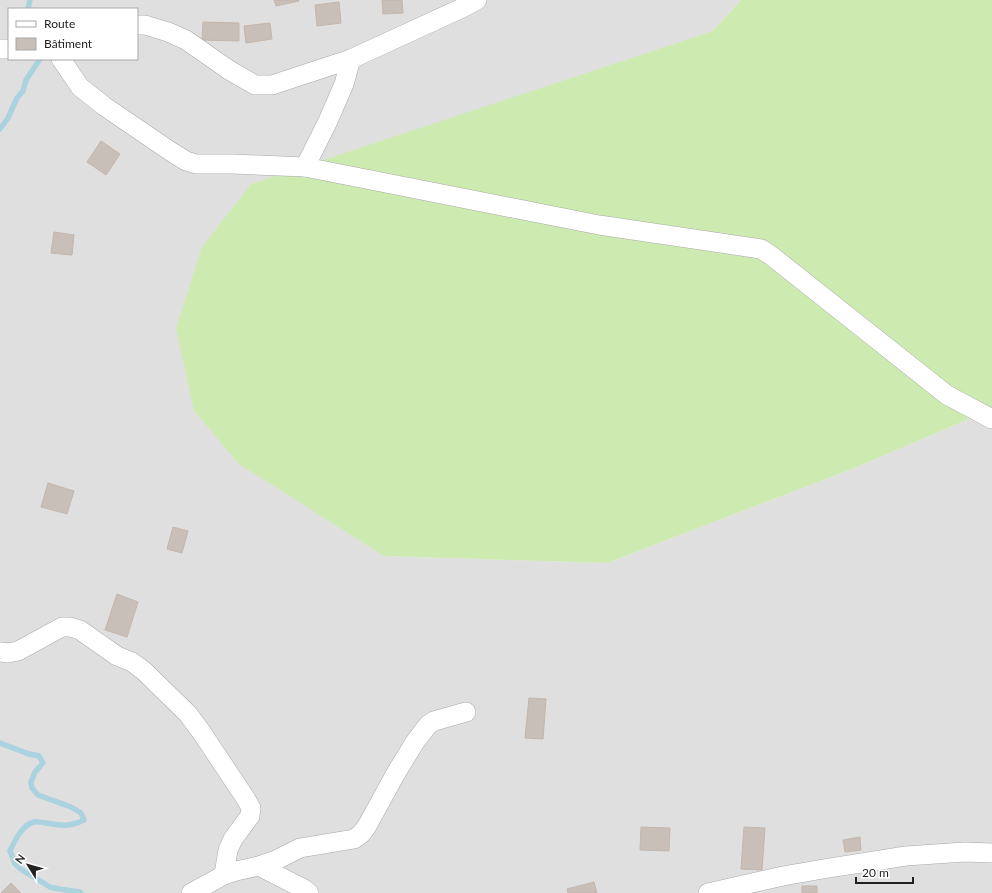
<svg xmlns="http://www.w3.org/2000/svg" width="992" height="893" font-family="Lato,sans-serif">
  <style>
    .residential { fill: #e0dfdf; fill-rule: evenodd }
    .grass { fill: #cdebb0 }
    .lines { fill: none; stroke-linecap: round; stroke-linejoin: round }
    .stream { stroke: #aad3df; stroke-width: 5.5 }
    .building { fill: #c7bfb8; stroke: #c4b6ab }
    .street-casing { stroke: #a9a9a9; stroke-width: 20 }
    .street { stroke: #fff; stroke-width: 19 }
  </style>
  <rect width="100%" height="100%" fill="#f2efe9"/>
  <path class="residential" d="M0,0H741L713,31L384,556L607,563L857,467L992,409V893H0ZM9,9H137V59H9Z"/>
  <polygon class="grass" points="741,0 992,0 992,409 857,467 607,563 384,556 239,464 194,411 176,328 202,247 251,184 713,31"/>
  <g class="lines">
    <g class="stream">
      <polyline points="28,9 30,0"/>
      <polyline points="0,129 8,118 17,98 23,91 26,80 40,59"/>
      <path d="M0,743L29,754L39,756L43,763L35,772L31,782L32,788L38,795L71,807L81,813L84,820C69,827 63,826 47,823C43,823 38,821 34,822C22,825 15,840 10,851L15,864L22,870L50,887L59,889L80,892L81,893"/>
    </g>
  </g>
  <g class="building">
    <polygon points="274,0 299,0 299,1 276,6"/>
    <polygon points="382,0 402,0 403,13 383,14"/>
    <polygon points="339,2 341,23 317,26 315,5"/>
    <polygon points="203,22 239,23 239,41 202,40"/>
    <polygon points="270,23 272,39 246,43 244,26"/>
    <polygon points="101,141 120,154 106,175 87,162"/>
    <polygon points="54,232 74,235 72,255 51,253"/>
    <polygon points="48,483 74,491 67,514 41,507"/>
    <polygon points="173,527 188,531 182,553 167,549"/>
    <polygon points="117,594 138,602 127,637 105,630"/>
    <polygon points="529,698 546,699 543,739 525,738"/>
    <polygon points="641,827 670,828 669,851 640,850"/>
    <polygon points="744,827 765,828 762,870 741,869"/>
    <polygon points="860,837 861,850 845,852 843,840"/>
    <polygon points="594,882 597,893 568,893 567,889"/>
    <polygon points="11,883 21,893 1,893"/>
    <rect x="802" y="886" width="15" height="7"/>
  </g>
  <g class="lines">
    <g class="street-casing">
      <g id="street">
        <polyline points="137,25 145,25 168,32 186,40 229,70 255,85 272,85 351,59 462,8 477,0"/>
        <polyline points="0,49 9,49"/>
        <polyline points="61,59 80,87 104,106 170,151 186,161 196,164 233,164 305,167 599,225 761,249 773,257 947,395 992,419"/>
        <polyline points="305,167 328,121 344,84 351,59"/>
        <polyline points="0,652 8,653 18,651 62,627 70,627 80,630 117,656 132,662 144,671 188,714 202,733 246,799 251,808 250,816 233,839 228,850 224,875"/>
        <polyline points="259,866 304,889 309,893"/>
        <polyline points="191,893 224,875 236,871 259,866 276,860 300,848 354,839 361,834 367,826 396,773 415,742 428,725 434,721 466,712"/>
        <polyline points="708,893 783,876 823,869 906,856 965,852 992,853"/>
      </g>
    </g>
    <use href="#street" class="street"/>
  </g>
  <rect x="8" y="8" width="130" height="52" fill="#ffffff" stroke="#a7a7a7"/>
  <rect x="16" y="21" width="20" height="6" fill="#ffffff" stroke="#a7a7a7"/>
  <text x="44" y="28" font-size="12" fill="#222222">Route</text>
  <rect x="16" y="38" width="20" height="12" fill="#c7bfb8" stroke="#a7a7a7"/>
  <text x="44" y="48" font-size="12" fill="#222222">Bâtiment</text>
  <g transform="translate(28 865) rotate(307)" stroke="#ffffff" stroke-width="3" paint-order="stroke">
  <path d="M0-3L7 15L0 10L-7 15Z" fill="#222222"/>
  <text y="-6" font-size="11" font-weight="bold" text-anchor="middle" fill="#222222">N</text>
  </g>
  <path d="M856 877v6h57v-6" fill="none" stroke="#222222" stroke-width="2"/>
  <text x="862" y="877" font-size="12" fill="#222222" stroke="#ffffff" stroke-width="3" paint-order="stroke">20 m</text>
</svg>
